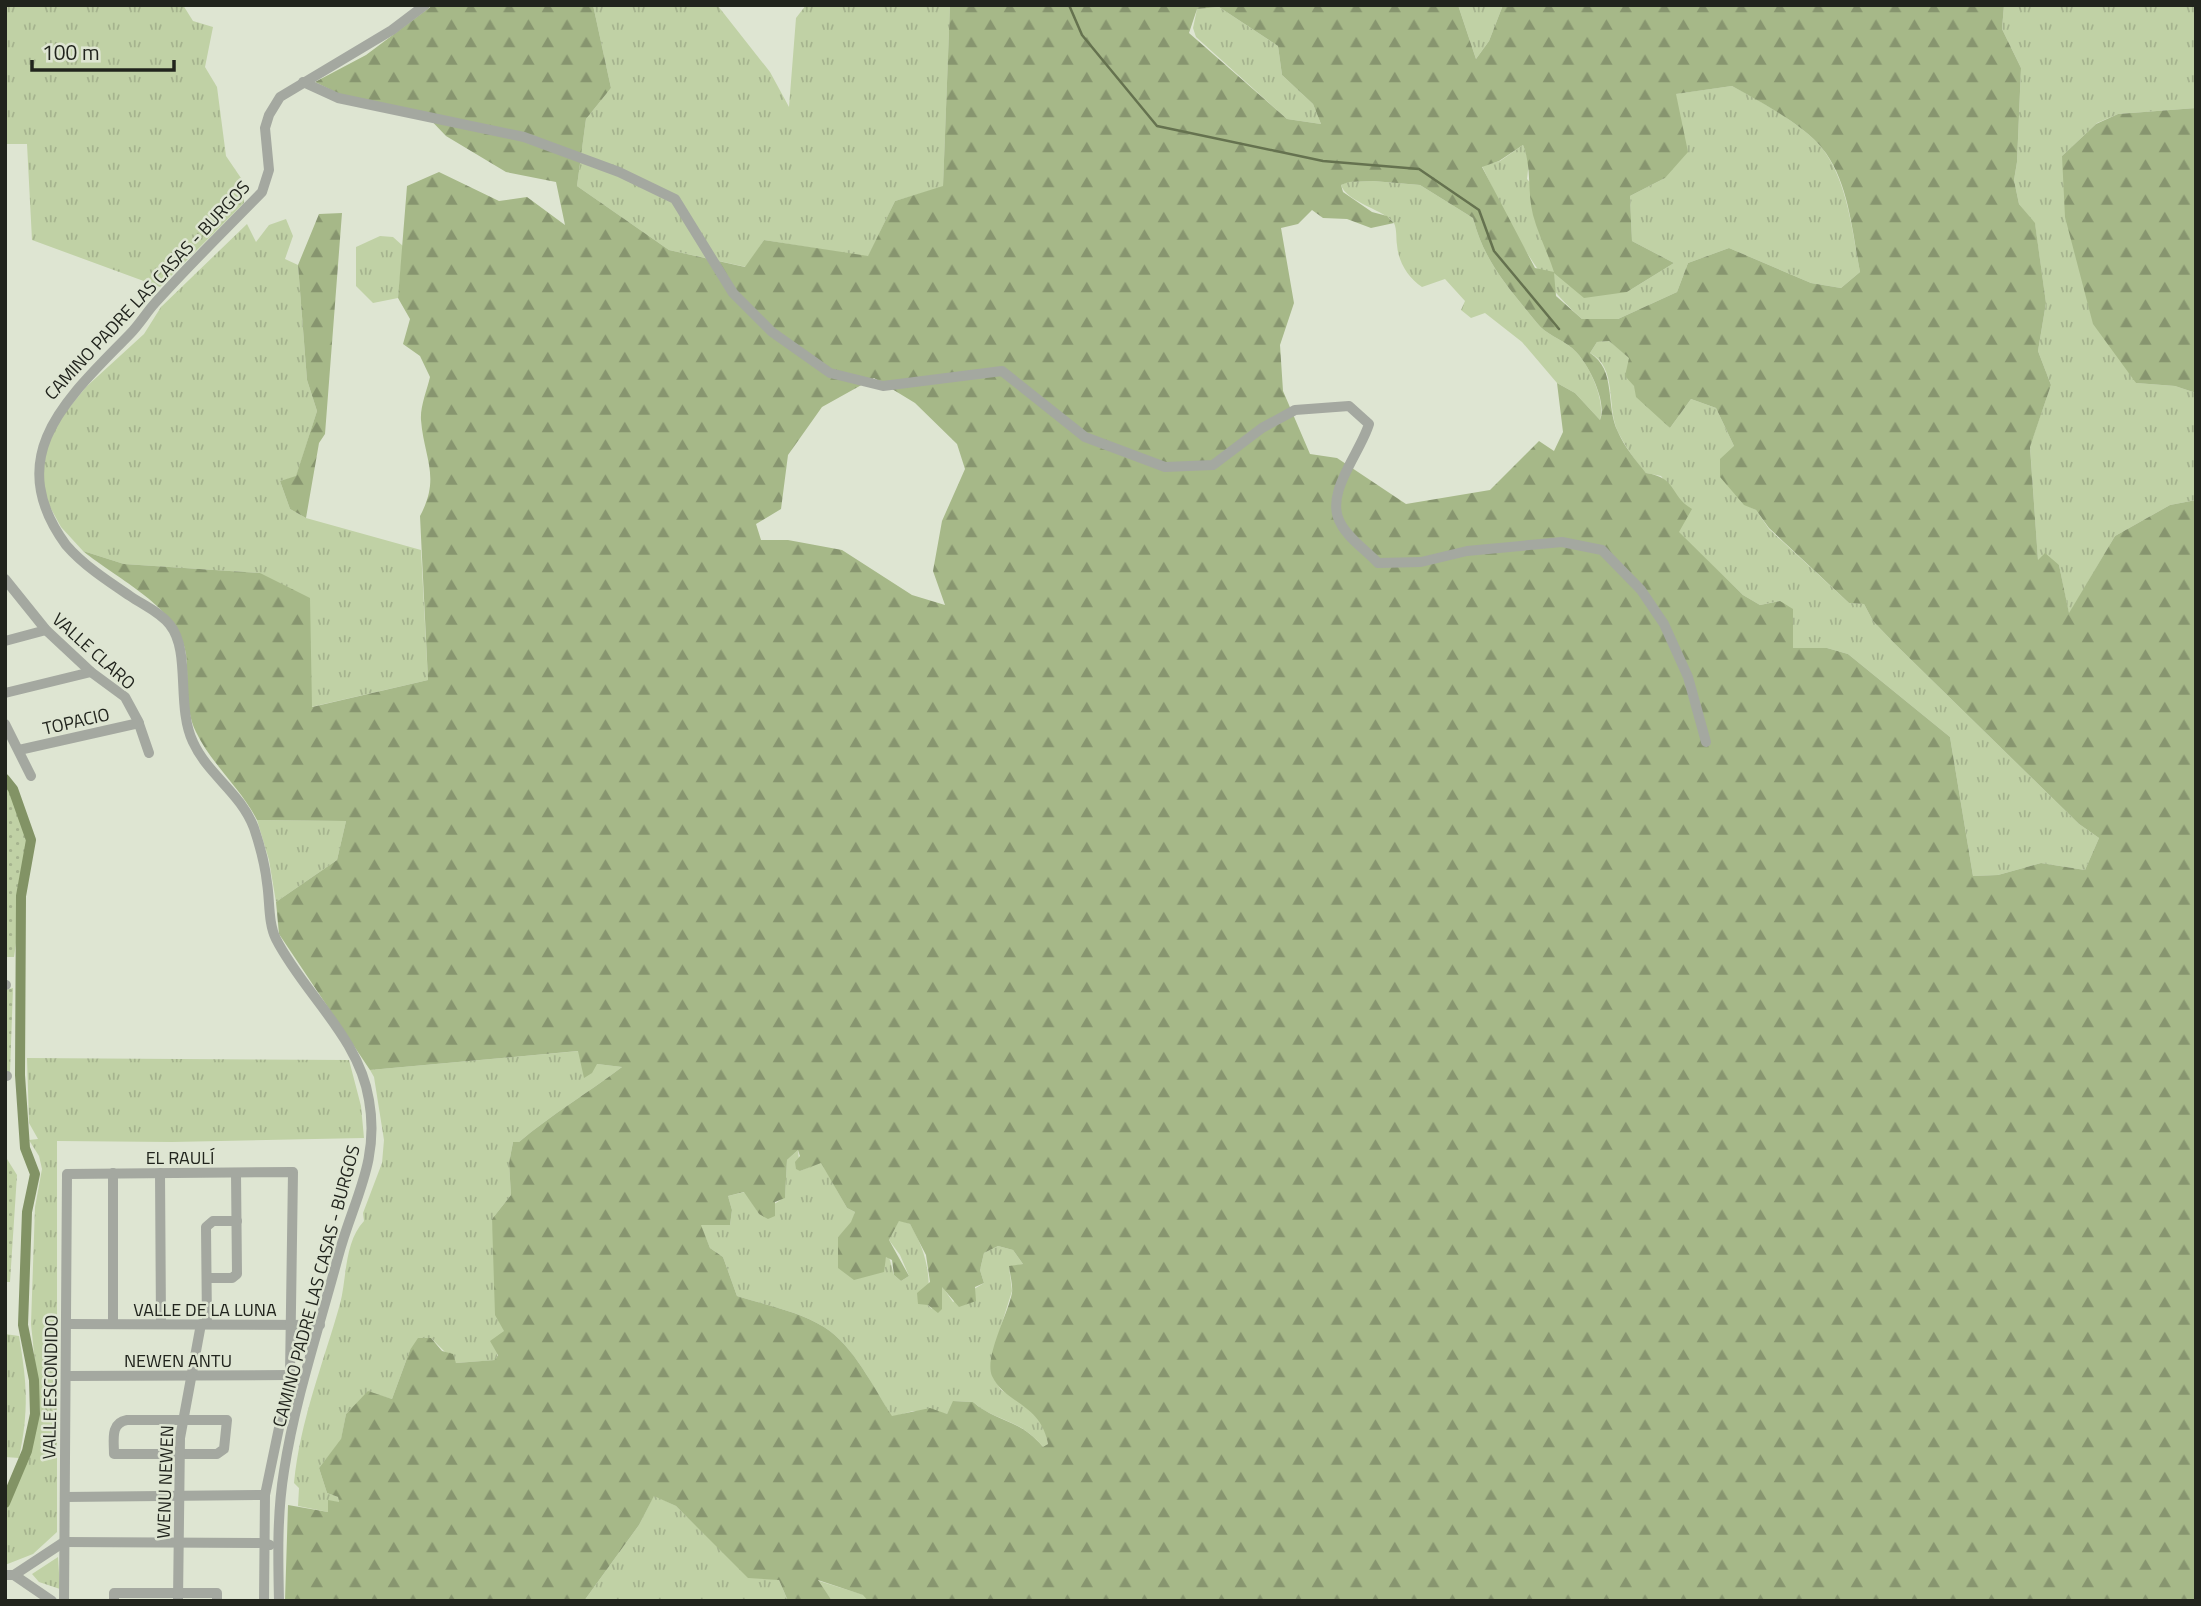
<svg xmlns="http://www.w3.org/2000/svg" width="2201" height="1606" font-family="'Titillium Web',sans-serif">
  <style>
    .grass { fill: url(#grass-tufts) }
    .forest { fill: url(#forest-firs); fill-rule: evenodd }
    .park { fill: url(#park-dots) }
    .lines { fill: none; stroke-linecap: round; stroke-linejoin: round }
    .stream { stroke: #65724f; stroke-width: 2.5 }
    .canal { stroke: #829365; stroke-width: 10 }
    .minor { stroke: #a4a8a0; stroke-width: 10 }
    .labels { text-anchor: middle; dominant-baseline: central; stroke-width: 5; stroke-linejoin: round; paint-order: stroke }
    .street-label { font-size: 18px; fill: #21241d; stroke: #dee5d2 }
  </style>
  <defs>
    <pattern id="grass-tufts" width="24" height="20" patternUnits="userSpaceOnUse" patternTransform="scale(1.75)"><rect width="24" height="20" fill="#c0d1a5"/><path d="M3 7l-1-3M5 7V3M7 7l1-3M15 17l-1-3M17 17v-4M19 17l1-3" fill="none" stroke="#a5b38e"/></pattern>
    <pattern id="forest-firs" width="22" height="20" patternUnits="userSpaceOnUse" patternTransform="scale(1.75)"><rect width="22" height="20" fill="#a6b888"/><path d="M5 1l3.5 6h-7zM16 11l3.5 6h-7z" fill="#87956f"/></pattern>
    <pattern id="park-dots" width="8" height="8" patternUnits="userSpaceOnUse" patternTransform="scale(1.75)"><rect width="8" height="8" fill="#c0d1a5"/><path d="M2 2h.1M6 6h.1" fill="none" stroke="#a5b38e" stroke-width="1.8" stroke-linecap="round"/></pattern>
  </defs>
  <rect width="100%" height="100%" fill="#dee5d2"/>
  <g class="grass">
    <polygon points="5,5 183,5 193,21 213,27 205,67 217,87 226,156 243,181 244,203 160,287 32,240 27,144 5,144"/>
    <polygon points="593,5 718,6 770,72 789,107 796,18 806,5 950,5 943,187 895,201 868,257 764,240 746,267 669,250 577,186 586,119 611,88"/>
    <polygon points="1458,5 1503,5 1489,41 1476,59"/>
    <polygon points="2004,5 2196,5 2196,108 2118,114 2097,123 2062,156 2136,383 2175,386 2196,393 2196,500 2170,505 2115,536 2069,614 2059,565 2038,561 2030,446 2051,385 2038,351 2046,303 2035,224 2019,204 2014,180 2017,162 2021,68 2002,29"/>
    <polygon points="1219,7 1278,46 1282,75 1313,104 1321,124 1287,119 1196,37 1193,28 1197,9"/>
    <path d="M1732,86C1757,99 1804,125 1822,148C1848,182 1852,231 1860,272L1841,288L1811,283L1729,248L1688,263L1677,292L1618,319H1582C1534,277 1509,223 1482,166L1500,161L1523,145L1529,161L1527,179L1627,292L1674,263L1632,241L1630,196L1665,178L1675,94Z"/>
    <path d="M1373,181L1420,185L1473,218C1484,262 1509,288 1537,323C1545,334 1561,339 1572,348C1588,361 1606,400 1600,420L1575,393L1557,383L1522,342L1485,313L1471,318L1461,310L1465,301L1445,279L1422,287C1408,278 1398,261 1397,245C1396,239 1397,229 1394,223C1387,211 1346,202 1341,185L1348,182Z"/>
    <polygon points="286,219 293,236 285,259 298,265 307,380 317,411 296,477 280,481 290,509 306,518 421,550 428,680 311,707 260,573 124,564 83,551 61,527 44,496 40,470 51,430 86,387 144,334 161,307 247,224 256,242 269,225"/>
    <polygon points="380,236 393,237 403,246 398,298 373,303 356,286 356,247"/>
    <path d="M1609,341L1630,358L1634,386L1670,428L1691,399L1716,408L1734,446L1744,504L1756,510L1769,529L1849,603L1864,604L1873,621L1895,644L2079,824L2099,838L2085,870L2041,863L1998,875L1973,876L1950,737L1848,654L1827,648H1793L1780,601L1760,605L1743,595L1678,532C1687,508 1675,495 1661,476L1646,473C1636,462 1625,446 1618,432C1606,408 1618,367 1590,353L1597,342Z"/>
    <polygon points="257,820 346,821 337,860 276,902 269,860"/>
    <path d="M579,1051L597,1064L622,1067C588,1093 552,1114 519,1142H513L509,1163L511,1195L492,1219L504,1331L496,1360L456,1363L431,1338L410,1350L392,1399L368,1392L346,1414L341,1440L319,1468L327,1493L338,1497L339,1502L328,1512L298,1506L299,1488L294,1483C300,1421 323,1364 340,1304C347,1278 344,1242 364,1221L363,1213L382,1163L384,1140L374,1077L370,1070Z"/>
    <polygon points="27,1058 349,1060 361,1106 364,1138 172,1142 57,1141 57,1532 33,1554 5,1565 5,1513 28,1456 40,1412 31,1324 35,1207 42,1169 39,1156 29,1140 38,1139 29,1123"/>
    <path d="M798,1150L800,1171L821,1162L847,1208L855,1212L852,1222L838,1237V1268L884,1264L886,1257H889L894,1275L901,1281L909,1276L900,1255L889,1240L899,1220L910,1224C926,1251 931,1274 928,1305L932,1309L942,1286L953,1302L984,1283L980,1270L984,1253L998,1246L1013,1250L1023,1264L1009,1267L1012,1291L997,1339L993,1377L1001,1390L1025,1404L1044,1426L1048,1444L1044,1448C1019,1417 997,1423 973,1402L954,1401L947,1414L913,1411L892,1417C873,1387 854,1346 824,1327C798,1311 766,1305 737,1296L723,1257L710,1248L700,1224L730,1225L732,1210L728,1196L745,1192L759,1214L785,1197L787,1160Z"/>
    <path d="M5,1334L19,1336C27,1384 29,1409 19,1458L5,1457Z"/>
    <polygon points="654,1495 676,1506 707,1536 779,1580 788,1601 584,1601 639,1525"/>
    <polygon points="58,1557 60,1589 39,1582 32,1574"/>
    <polygon points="816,1580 864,1595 868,1601 832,1601"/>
  </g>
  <g class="forest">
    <path d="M433,5H593L611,88L586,119L577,186L669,250L745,267L764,240L868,256L895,201L943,186L950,5H1458L1476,59L1489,41L1503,5H2004L2002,29L2021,68L2017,162L2014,180L2019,204L2035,223L2046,303L2038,351L2051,385L2030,447L2038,560L2045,553L2059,565L2069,613L2115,536L2170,505L2196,500V1601H868L863,1595L818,1580L832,1601H788L779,1580L748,1578L676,1506L654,1496L639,1525L584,1601H285L288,1505L328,1512V1500L339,1502L338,1497L327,1493L319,1468L341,1439L346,1414L368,1391L392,1399L410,1350L418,1338H431L442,1351L453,1354L456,1363L495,1360L498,1355L490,1341L504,1331L495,1315L492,1219L511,1195L509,1163L513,1142H519C552,1114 588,1093 622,1067L597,1064L592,1073L584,1078L578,1051L370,1070L279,934L276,902L337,860L346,821L257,820C240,787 212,765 196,732C184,707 189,680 186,654C180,608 117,579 83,551L124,564L260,573L310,598L312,707L428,680L420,516C441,477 424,458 421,420C420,407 427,390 430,377L420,356L403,344L410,319L398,298L407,186L439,172L499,201L527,197L565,225L556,182L506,172L446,136L423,112L339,94L315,82L366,55ZM1219,7L1278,46L1282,75L1313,104L1321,124L1287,119L1189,33L1197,9ZM1732,86C1757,100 1804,125 1822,148C1849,181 1852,231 1860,272L1841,288L1811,283L1729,248L1688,263L1677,292L1618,319H1582L1556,296L1554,273L1584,298L1627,292L1674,263L1632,241L1630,196L1665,178L1688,152L1676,94ZM1523,145C1532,167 1527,191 1533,215C1538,234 1548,253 1554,272L1535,268L1482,167L1499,161ZM1373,181L1420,185L1473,218C1484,262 1509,288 1537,323C1545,334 1561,339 1572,348C1587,360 1608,402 1600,420L1575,393L1557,383L1563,432L1554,451L1539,441L1490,490L1406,504L1337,458L1310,454L1283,391L1280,345L1294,303L1281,228L1298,224L1312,210L1323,218L1347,219L1371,228L1394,223L1387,216L1372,212L1343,192L1341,185L1349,182ZM1609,341L1629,358L1625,376L1634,386L1636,397L1670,428L1691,399L1716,408L1734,446L1720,459V477L1744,505L1756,510L1769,528L1849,603L1864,604L1873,621L1895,644L2079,824L2099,838L2085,870L2041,863L1998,875L1973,876L1950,737L1848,654L1827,648H1793V609L1780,601L1760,605L1743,595L1679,532L1692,509C1669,495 1678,478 1646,473C1636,461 1624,446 1618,432C1605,406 1617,370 1590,353L1597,342ZM874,378L915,403L957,444L965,469L942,521L933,571L945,605L912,595L842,550L788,540H761L756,524L781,509L788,455L822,407ZM798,1150L800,1156L795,1162L796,1169L800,1171L821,1163L847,1208L855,1212L851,1222L838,1237V1268L854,1280L884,1272L886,1257L892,1260L894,1275L901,1281L909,1276L889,1240L899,1221L910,1224L926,1255L930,1282L917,1293L918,1304L928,1305L938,1313L942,1309V1287L959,1307L976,1301L975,1287L984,1283L980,1270L984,1253L998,1246L1013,1250L1023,1264L1009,1266C1010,1275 1013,1285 1012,1293C1008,1314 984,1357 992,1376C1005,1404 1041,1403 1048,1444L1043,1447C1020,1419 996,1422 973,1402L953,1401L947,1414L930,1408L892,1416C873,1387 854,1346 824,1327C798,1311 766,1305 737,1296L723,1257L710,1248L701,1225H730L732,1210L728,1196L744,1192L759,1214L768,1219L775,1216V1202L785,1198L787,1160Z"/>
    <polygon points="2196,108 2196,393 2175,386 2136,383 2093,324 2065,217 2062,156 2096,124 2118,114"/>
    <polygon points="342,213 325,434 319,443 306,518 290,509 280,481 296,476 317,411 307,380 298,265 319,214"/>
  </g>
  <g class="park">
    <polygon points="5,779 13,789 31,840 14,957 5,957"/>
    <polygon points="13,988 10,1072 5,1072 5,990"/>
    <polygon points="5,1138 7,1159 17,1175 10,1282 5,1282"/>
  </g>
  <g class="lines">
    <polyline class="stream" points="1069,5 1082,35 1157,126 1323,161 1419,169 1479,210 1494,251 1559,329"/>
    <polyline class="canal" points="5,779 13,789 31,840 21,896 20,1075 25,1148 35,1174 27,1212 23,1325 34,1380 35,1414 27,1451 5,1503"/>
    <g class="minor">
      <path d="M303,82L338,98L524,137L619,172L675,199L733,293L772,332L830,373L883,386L1002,371L1085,437L1165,467L1213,465L1262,428L1295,410L1349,406L1369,424C1360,454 1323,494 1341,524C1348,538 1367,551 1378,563L1421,562L1467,551L1562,542L1602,550L1641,590L1664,624L1688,677L1706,742"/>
      <polyline points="5,579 46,630 91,672 125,697 138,721 149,753"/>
      <polyline points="5,641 46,630"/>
      <polyline points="5,693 91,672"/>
      <polyline points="5,724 31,776"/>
      <polyline points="19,750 139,723"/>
      <polyline points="5,985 6,985"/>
      <polyline points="5,1076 7,1076"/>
      <polyline points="113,1173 113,1324"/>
      <polyline points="160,1173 161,1324"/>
      <polyline points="207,1278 232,1278 237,1274 236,1173"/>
      <polyline points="66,1324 320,1325"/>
      <polyline points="207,1324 206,1227 213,1221 237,1221"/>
      <polyline points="66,1376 290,1375"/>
      <path d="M127,1420H227L224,1449L217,1454H114C114,1440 110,1423 127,1420Z"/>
      <polyline points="65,1497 265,1495"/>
      <polyline points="64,1542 264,1543 270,1545"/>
      <polyline points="5,1575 14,1575 52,1601"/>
      <polyline points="14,1575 64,1542"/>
      <polyline points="64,1601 67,1174 293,1172 290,1375 265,1495 264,1601"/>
      <polyline points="114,1601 114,1593 217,1593 217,1601"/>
      <polyline points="178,1601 180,1438 201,1324"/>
      <path d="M279,1601C278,1557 277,1514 284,1471C295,1399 319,1328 338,1257C353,1200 380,1162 369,1100C359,1037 304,994 276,939C268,923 270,901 267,883C265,864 260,846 254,828C241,793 208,775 193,742C176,707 191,651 170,625C160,612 143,605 130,596C109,582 83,565 66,545C0,455 69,397 129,335C139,325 146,313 155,303C189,265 226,229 262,192L269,170L265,128L269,115L280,97L392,30L425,5"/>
    </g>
  </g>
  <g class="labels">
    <g class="street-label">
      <text transform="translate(147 290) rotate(-47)">CAMINO PADRE LAS CASAS - BURGOS</text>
      <text transform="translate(94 651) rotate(42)">VALLE CLARO</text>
      <text transform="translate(76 721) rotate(-13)">TOPACIO</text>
      <text x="180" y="1157">EL RAULÍ</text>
      <text transform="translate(316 1286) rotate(-75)">CAMINO PADRE LAS CASAS - BURGOS</text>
      <text x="205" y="1309">VALLE DE LA LUNA</text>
      <text x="178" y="1360">NEWEN ANTU</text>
      <text transform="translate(50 1387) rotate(-89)">VALLE ESCONDIDO</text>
      <text transform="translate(165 1482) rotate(-88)">WENU NEWEN</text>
    </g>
  </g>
  <rect width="2201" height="1606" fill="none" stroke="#21241d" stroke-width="14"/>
  <path d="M32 60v10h142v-10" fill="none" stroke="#21241d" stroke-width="3.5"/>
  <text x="42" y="60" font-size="21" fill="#21241d" stroke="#dee5d2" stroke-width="5" paint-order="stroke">100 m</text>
</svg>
